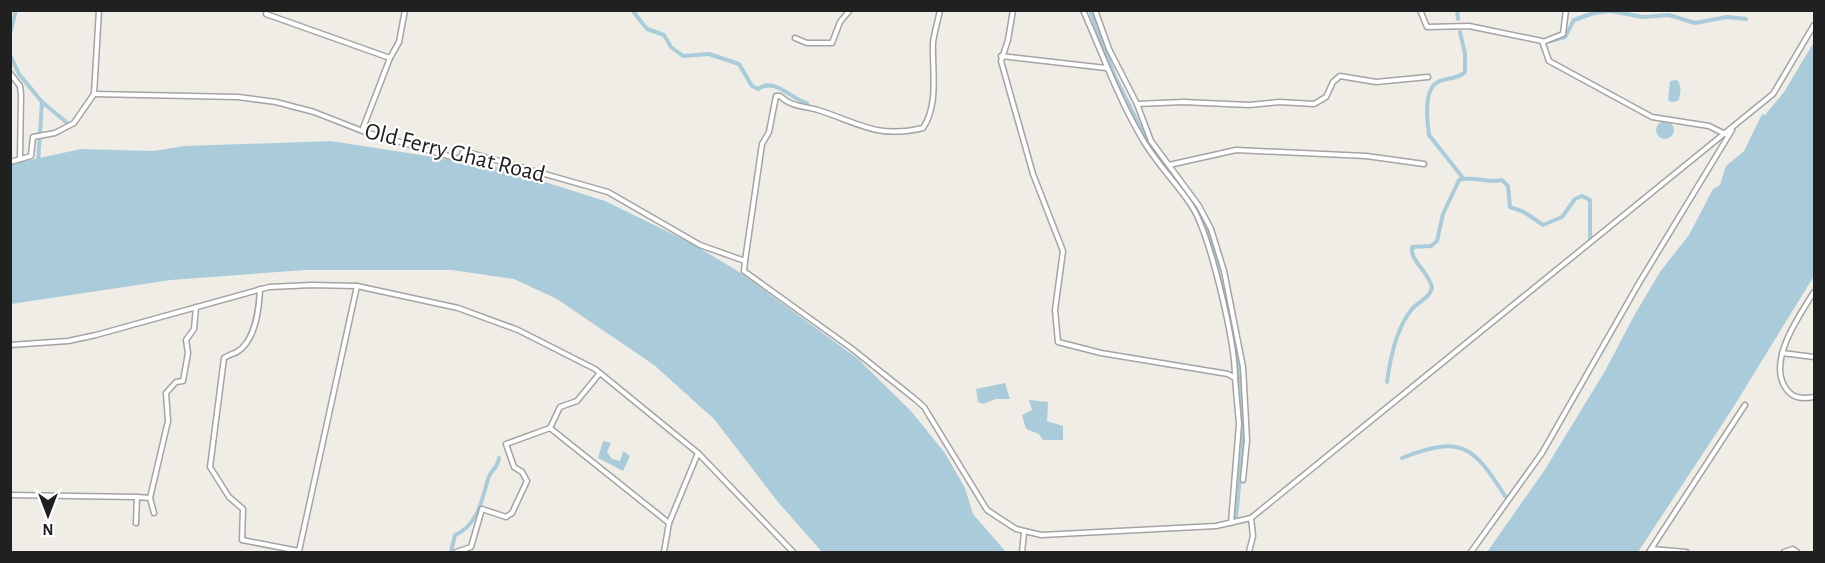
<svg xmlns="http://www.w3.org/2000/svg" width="1825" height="563" font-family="'Alegreya Sans',sans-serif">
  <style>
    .water { fill: #aaccda }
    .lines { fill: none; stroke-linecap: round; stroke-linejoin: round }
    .canal { stroke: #aaccda; stroke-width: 4 }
    .minor-casing { stroke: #a4a4a4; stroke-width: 7 }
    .minor { stroke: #fff; stroke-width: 4 }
    .labels { text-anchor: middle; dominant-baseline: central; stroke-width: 4.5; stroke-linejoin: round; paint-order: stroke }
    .street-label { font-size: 24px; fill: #202020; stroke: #fff }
  </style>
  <rect width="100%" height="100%" fill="#f0ede7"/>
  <g class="water">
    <polygon points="1814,42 1814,276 1731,411 1638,552 1487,552 1544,471 1605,371 1635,314 1660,272 1689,235 1713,189 1720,185 1726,166 1744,151 1762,114 1765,115 1784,92"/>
    <path d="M1677,80C1682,85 1681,95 1678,101L1672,102L1668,100L1670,81Z"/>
    <circle cx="1665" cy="130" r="9"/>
    <polygon points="331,141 498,167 605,201 691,243 741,273 858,359 911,411 945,453 965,488 973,514 1006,552 822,552 778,502 714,419 654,365 557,299 514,279 452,270 305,270 171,280 11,304 11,164 81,149 153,151 185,146"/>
    <polygon points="1005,383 1010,399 996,399 983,404 978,402 976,389"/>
    <polygon points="1029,400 1048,402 1047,421 1063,426 1063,440 1043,440 1039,434 1026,429 1022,415 1032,410"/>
    <polygon points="603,441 611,443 607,452 612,459 620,461 623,451 630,456 623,471 598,458"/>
  </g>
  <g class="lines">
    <g class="canal">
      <path d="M632,10L647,29L664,35L671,47L683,56L709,54L739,64L752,86L758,89C775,77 789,98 807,103"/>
      <polyline points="1090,10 1115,77 1141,129 1195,205 1212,244 1235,347 1242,394 1243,443 1236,519"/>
      <polyline points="1457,10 1458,19"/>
      <path d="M1460,32L1465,54V72C1457,80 1447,77 1438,82C1423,89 1427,121 1429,135L1463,178"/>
      <polyline points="10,34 16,10"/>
      <polyline points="1551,41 1565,37 1574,20 1594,13 1611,11 1643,17 1669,15 1695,23 1727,17 1746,19"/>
      <polyline points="10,55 19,74 42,102 38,163"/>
      <polyline points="42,102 66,122"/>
      <path d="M1387,382C1390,359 1397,327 1412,309C1419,301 1429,299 1432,288C1430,272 1410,262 1412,247L1431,246L1437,241L1443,214L1459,180C1474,175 1487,184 1502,180L1508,186L1510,207L1524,212L1543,225L1562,217L1575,199L1582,196L1590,200V239"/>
      <path d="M1402,458C1462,434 1474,447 1505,496"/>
      <path d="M451,552L455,535C478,525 482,500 488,479C490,471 498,468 499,458"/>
    </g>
    <g class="minor-casing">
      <g id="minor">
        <polyline points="1013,10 1008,40 1001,61 1033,174 1063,251 1055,310 1058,342 1101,353 1228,374 1235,378 1239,424 1231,523"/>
        <path d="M1083,10C1102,53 1117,95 1140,135C1154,161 1175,181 1191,205C1210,233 1235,342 1235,377"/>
        <polyline points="1095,10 1109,49 1137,104 1151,141 1199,206 1211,229 1224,271 1243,367 1247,440 1243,480"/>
        <polyline points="1420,10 1427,27 1469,26 1542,41 1549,61 1652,117 1709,126 1725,134"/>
        <polyline points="266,14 390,58 363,128"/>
        <polyline points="795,38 807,43 832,43 840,22 850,10"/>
        <polyline points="1543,42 1563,34 1566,10"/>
        <polyline points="1001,56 1106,68"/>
        <polyline points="390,58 399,42 405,10"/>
        <polyline points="10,73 20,86 21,95 20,159"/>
        <polyline points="94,94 238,97 276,102 314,112 365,132 459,159 464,151 608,192 700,245 745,261 744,271 851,348 915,399 924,407 987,510 1016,529 1041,535 1216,526 1251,518 1773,94 1814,25"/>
        <polyline points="1137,104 1183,102 1249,105 1279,102 1314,104 1326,97 1333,82 1340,76 1376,82 1428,77"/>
        <polyline points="10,162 31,156 33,137 55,133 74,123 94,94 99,10"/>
        <polyline points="1169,165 1236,150 1366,156 1424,164"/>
        <path d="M745,261L762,144L769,132L776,96H780C791,107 805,106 818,110C859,123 877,139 923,128C939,105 932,69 933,43C934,33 938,21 940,10"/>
        <path d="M260,289C259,309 256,340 237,352C233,354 228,355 224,358L210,467L229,497L243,509L242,540L299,551L357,286"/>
        <path d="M1814,292C1799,316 1768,360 1785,387C1792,399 1803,399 1814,397"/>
        <polyline points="10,345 68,341 96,335 269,287 312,285 357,286 458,308 518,330 595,369 698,453 793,552"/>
        <polyline points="1782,353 1814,357"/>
        <polyline points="550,428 669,523"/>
        <polyline points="10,495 137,497"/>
        <polyline points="154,513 150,498 168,421 166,393 176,382 183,381 188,353 186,340 194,329 196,307"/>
        <polyline points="136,523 137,497 150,498"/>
        <polyline points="1651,549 1686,552"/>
        <polyline points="456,552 471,547 482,509 506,517 512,513 527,481 522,472 514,467 506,444 550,428 560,407 577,401 600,373"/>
        <polyline points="664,552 669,523 698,453"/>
        <polyline points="1022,552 1024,533"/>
        <polyline points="1249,552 1253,536 1251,518"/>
        <polyline points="1471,552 1542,453 1639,283 1732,130"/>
        <polyline points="1649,552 1745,405"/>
        <polyline points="1784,552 1793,549 1797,552"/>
      </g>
    </g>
    <use href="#minor" class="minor"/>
  </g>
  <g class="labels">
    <g class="street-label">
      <text transform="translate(455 153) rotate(14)">Old Ferry Ghat Road</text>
    </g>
  </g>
  <rect width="1825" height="563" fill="none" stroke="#202020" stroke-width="24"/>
  <g transform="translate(48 515) rotate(180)" stroke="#ffffff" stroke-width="4.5" paint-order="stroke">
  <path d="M0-4.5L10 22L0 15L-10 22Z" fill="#202020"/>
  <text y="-9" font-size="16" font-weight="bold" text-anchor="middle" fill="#202020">N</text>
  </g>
</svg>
